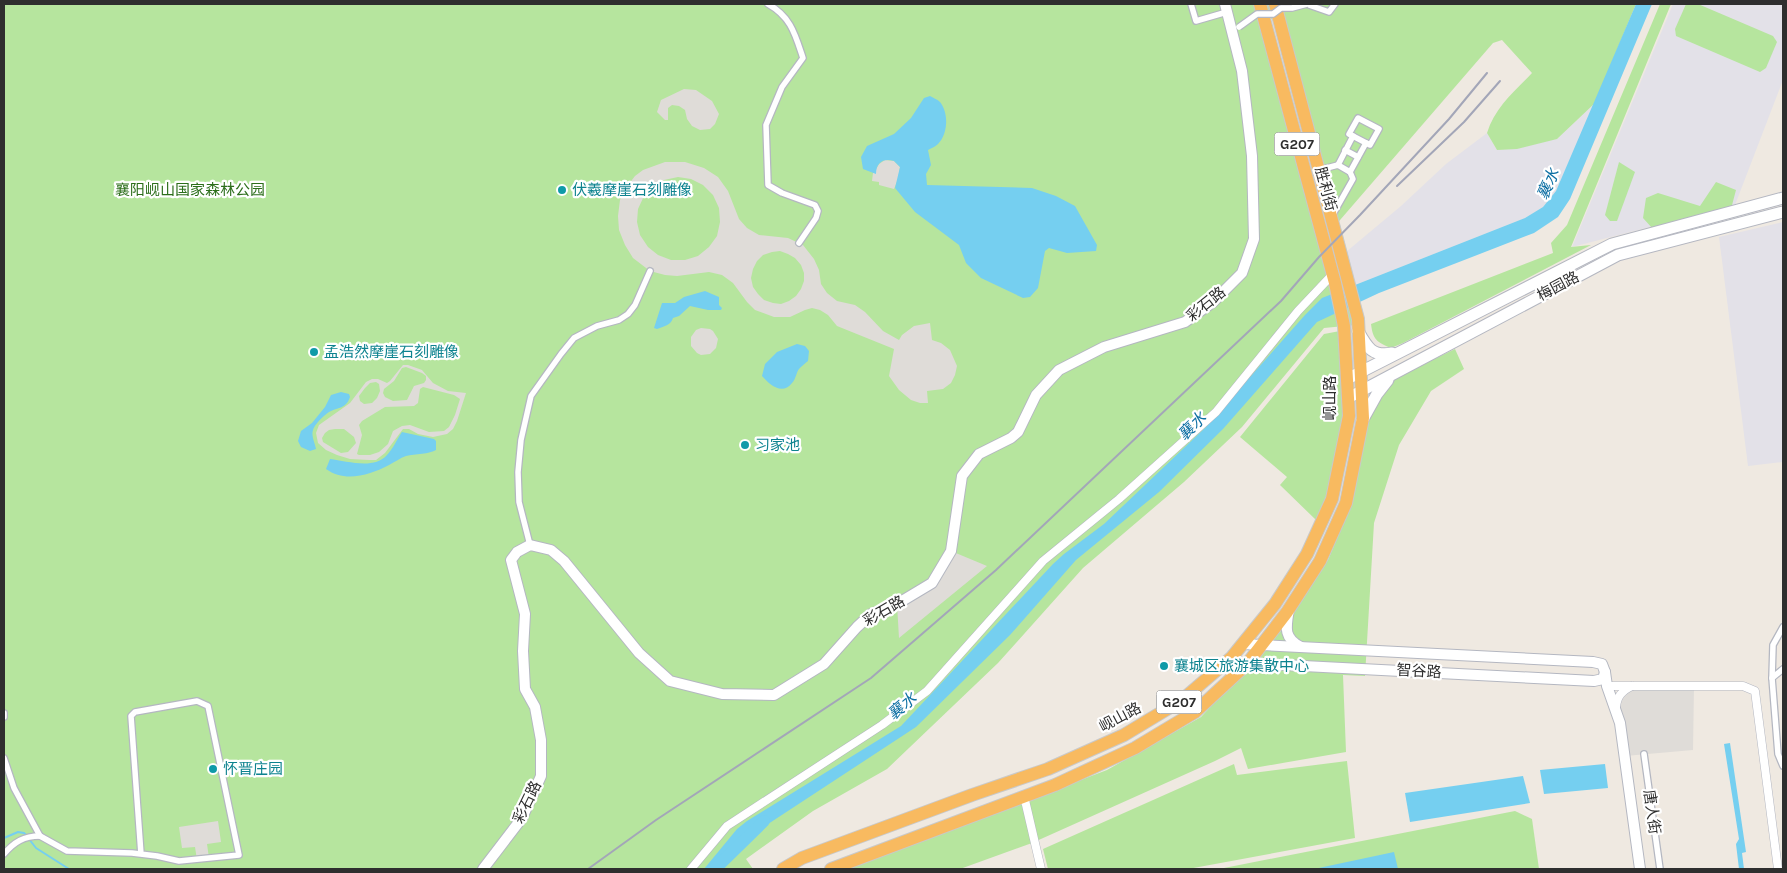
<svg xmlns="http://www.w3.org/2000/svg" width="1787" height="873" font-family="Karla,'Noto Sans SC',sans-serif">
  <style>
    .industrial { fill: #e3e1e8 }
    .green { fill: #b6e59e }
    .plaza { fill: #dfdcd8; fill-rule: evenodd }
    .water { fill: #75cff0 }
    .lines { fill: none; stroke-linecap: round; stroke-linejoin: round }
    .stream { stroke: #75cff0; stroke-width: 2 }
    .river { stroke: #75cff0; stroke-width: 12 }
    .pedestrian-casing { stroke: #b4b7c1; stroke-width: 8 }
    .minor-casing { stroke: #b4b7c1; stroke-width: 9 }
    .tertiary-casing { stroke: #b4b7c1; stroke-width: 12 }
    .secondary-casing { stroke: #b4b7c1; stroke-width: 13 }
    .trunk-casing { stroke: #c9c9c9; stroke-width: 14 }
    .pedestrian { stroke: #fff; stroke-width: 5.5 }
    .minor { stroke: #fff; stroke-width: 8 }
    .tertiary { stroke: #fff; stroke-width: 10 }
    .secondary { stroke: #fff; stroke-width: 11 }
    .trunk { stroke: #f8ba60; stroke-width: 12 }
    .rail { stroke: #a3a6b8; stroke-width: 2 }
    .pedestrian-bridge-casing { stroke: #b4b7c1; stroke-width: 8; stroke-linecap: butt }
    .pedestrian-bridge { stroke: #fff; stroke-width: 5.5 }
    .culture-dot { fill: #0f9aa8; stroke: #fff; stroke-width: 2 }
    .labels { text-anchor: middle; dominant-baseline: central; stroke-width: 4.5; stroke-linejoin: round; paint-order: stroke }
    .shield { fill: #fff; stroke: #6d6d6d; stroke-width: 1 }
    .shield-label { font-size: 14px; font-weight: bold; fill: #2e2e2e }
    .street-label { font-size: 15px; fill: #2e2e2e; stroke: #fff }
    .park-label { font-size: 15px; fill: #2c6e1b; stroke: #fff }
    .culture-label { font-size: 15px; fill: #0d838f; stroke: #fff; text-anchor: start }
    .water-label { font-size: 16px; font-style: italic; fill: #0d6fa3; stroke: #fff }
  </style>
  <rect width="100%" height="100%" fill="#efe9e1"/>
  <g class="industrial">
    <polygon points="1673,4 1783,4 1783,80 1735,205 1572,247"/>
    <polygon points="1595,103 1556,191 1543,207 1525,218 1355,285 1346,252 1401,206 1446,164 1487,133 1497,150 1557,139"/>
    <polygon points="1783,222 1783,462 1748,466 1719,237"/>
  </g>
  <g class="green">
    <path d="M4,4H1636L1595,103L1557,139L1517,149L1497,150L1487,133C1495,107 1514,92 1532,73L1502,40L1493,43L1334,227L1279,17L1265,21L1322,236L1318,245L1340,225L1365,320L1355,325L1324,328L1242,427L1184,482L1083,568L998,663L887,769L813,811L746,859L753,869H4Z"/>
    <path d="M1660,4H1671L1571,247L1591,245L1403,343L1391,348C1377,342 1373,340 1371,324L1553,253L1551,243L1567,225Z"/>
    <polygon points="1686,4 1698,4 1773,36 1777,42 1766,68 1760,72 1676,36 1675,29"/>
    <polygon points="1619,162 1635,172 1617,221 1610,221 1605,215"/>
    <polygon points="1716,182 1736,190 1731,209 1653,229 1643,218 1646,198 1658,193 1700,206"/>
    <polygon points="1340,331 1345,417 1327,499 1316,520 1280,485 1287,477 1240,437 1324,334"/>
    <polygon points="1455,349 1464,369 1431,391 1399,445 1374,523 1365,676 1343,675 1346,752 1248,769 1241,748 1215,761 1032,843 960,869 848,869 1107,770 1201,717 1280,632 1328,560 1350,507 1371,390"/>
    <polygon points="1347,761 1355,838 1188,869 1048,869 1043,849 1234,764 1237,775"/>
    <polygon points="1515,811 1532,819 1539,869 1219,869"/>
  </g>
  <g class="plaza">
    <polygon points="684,89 696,90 712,101 719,114 715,124 710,129 700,130 692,126 687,119 685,110 679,106 672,105 668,108 668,120 665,120 657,112 661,100"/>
    <polygon points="885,160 894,161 900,167 898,179 894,189 879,185 879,182 872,181 873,173 876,173 876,169 879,164"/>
    <path d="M665,162H685L704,168L718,177L728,191L739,219L747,228L759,235L788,238L803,245L814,259L819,270L821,284L827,293L837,301L855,305L865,312L883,331L899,340L902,335L914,326L930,323L932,340L941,343L950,350L957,366L955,375L951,383L943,389L927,391L928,403H920L911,400L899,390L889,376L894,349L837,326L828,315L820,310L812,308L805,310L790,317H774L755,310L747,302L733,283L722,275L709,272L677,276L665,275L650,271L633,258L625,245L619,230L618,216L620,200L625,189L635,176L643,170ZM678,177L691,179L703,185L713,195L719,208L720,222L717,236L709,247L698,256L685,260H671L658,255L648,247L640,235L637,222L638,209L644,196L653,186L664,180ZM780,251L788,254L795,258L801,265L804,273V281L801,289L796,296L789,301L781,304L773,303L764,300L758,294L753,287L751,278L753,269L757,261L763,255L772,252Z"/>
    <polygon points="701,328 710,329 713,331 718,339 716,348 710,354 701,355 697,353 691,346 691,337 696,330"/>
    <path d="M403,365H408L422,370L433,383L448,391L466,393L457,421L453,429L447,434L433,437L418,434L409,429H403L385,453L376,460H369L350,459L337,455L326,450L318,443L316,433L319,425L350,403L366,382L372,379H378L387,383L390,381ZM406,367L422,373L426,376V380L424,383L414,386L407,400L393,401L385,397L383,393L384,389L394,381L402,368ZM376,382L379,384L380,391L377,398L372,403L364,404L360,401L359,396L365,388L370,383ZM423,387L454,395L460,399L455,415L449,427L444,431L429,432L410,425L402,426L393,431L388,444L379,452L370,455H359L357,454L362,435L359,425L362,421L385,407L414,406L418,403L420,389ZM335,429H344L354,437L356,443L348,452L341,453L323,442L322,438L325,433L329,430Z"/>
    <polygon points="951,551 987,566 899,638 897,604 932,583"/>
    <polygon points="1694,686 1693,750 1625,756 1617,699 1623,690"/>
    <polygon points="218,821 221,842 207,844 209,858 197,860 195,847 182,848 179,827"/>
  </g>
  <g class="water">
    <polygon points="1636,4 1652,4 1570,199 1558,217 1534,233 1379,293 1317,322 1223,429 1159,492 1076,560 1010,635 916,727 762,828 750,833 723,869 704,869 737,829 747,821 901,726 1053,564 1064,554 1104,524 1205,428 1305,315 1322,298 1525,218 1543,207 1556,191"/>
    <path d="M930,96C933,98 937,99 940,102C949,113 948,134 938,144C935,147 931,148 928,150L931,165L926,174L927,185L1032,188L1056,196L1075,206L1097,245L1096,251L1067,253L1049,248L1045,251L1038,288L1030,297L1023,298L981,278L966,263L959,245L915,212L895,188L900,167L894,161C884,158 876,162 876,174L863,169L861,157L867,146L894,134L911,118L924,98Z"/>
    <path d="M705,291L719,297V305L722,308L721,310H708L690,306L679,316L673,318C671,325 665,326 657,329L654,328L662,303H675L684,297Z"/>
    <path d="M797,344L805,346L809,351L808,361C805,363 802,366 799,369C796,373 796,379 792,383C782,396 769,384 762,376L765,364L777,352Z"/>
    <path d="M341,392L349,394L350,397C346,409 338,407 329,412C324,415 314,425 313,430C311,436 315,443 316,449L310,451L301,447L298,441L301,431L312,423L325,407L331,395Z"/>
    <path d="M402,432L434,439L436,441V450C430,454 415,454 406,456C400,458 395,462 389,465C370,475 345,483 326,469L330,459C347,461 374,470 387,455C393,449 397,439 402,432Z"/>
    <polygon points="1730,743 1746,852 1742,853 1744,869 1739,869 1736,844 1739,839 1724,744"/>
    <polygon points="1605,764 1608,788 1544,794 1540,770"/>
    <polygon points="1523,776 1530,803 1410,822 1405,793"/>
    <polygon points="1394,852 1398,869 1314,869"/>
  </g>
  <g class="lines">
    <g class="stream">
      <polyline points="4,838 18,832 24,833 26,835"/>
      <polyline points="29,839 36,848 69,869"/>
    </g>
    <polyline class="river" points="715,869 764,821"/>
    <g class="pedestrian-casing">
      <g id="pedestrian">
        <path d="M768,4C791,17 795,34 803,58L782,87L766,125L768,185L782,193L815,205L818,211L816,218L799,243"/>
        <polyline points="1191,4 1196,21 1227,12"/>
        <polyline points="1306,4 1329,12 1335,4"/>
        <polygon points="1358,118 1379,129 1370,145 1349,134"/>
        <polyline points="1345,150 1358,157"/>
        <polyline points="1338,165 1353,136"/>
        <polyline points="1319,170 1338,165 1350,172 1353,179 1332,216"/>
        <polyline points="1350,172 1366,143"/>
        <polyline points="530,545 519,502 518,472 521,440 531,396 561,354 574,338 597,326 619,320 628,314 635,305 650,271"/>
        <polyline points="1783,669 1772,678 1778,754 1783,766"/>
        <polyline points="1772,678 1773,645 1783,627"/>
        <polyline points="4,713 4,717"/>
        <polyline points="1644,754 1660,869"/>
        <polyline points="4,758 14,788 40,836 67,851 132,853 157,856 179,861 239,855 208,706 197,701 135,712 131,716 141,854"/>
        <path d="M4,854C14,842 24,836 40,836"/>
      </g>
    </g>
    <g class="minor-casing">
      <g id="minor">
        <polyline points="1607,686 1743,686 1755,691 1778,869"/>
        <path d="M1616,707C1617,696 1622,691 1632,686"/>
        <polyline points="1024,796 1041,869"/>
        <polyline points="691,869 727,826 882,725 927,691 1043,561 1119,499 1216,412 1298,311 1332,275"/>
      </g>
    </g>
    <g class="tertiary-casing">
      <g id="tertiary">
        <path d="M1289,609C1286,627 1283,638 1301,647"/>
        <polyline points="1243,644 1593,662 1602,664 1605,672 1607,686 1620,723 1640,869"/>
        <polyline points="1227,662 1594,681 1603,679 1605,672"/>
        <polyline points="483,869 522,818 541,776 541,740 535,707 525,689 523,651 525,614 511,560 517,552 530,545 551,550 564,561 639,653 670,681 722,694 774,695 824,664 857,627 871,614 897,604 932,583 951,551 962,476 979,454 1011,438 1018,432 1036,395 1059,370 1104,347 1185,322 1213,302 1242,273 1254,239 1252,156 1242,71 1225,4"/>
      </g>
    </g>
    <g class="secondary-casing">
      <g id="secondary">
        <path d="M1358,331C1367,347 1372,357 1392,353"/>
        <polyline points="1347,379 1612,244 1783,198"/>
        <polyline points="1348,398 1618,255 1783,212"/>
        <polyline points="1362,421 1377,394 1388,380"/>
      </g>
    </g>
    <g class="trunk-casing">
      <g id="trunk">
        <polyline points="783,869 802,858 972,795 1048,769 1124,735 1182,700 1232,657 1275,604 1307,554 1332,499 1349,416 1344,326 1335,283 1260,4"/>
        <polyline points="831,869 1055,785 1135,748 1195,712 1247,664 1287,612 1320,561 1346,503 1363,418 1358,319 1275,4"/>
      </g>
    </g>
    <use href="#pedestrian" class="pedestrian"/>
    <use href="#minor" class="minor"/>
    <use href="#tertiary" class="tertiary"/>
    <use href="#secondary" class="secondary"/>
    <use href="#trunk" class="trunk"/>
    <g class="rail">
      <polyline points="1397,186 1464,122 1500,81"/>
      <polyline points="588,869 656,820 871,678 996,570 1281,301 1319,257 1360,215 1449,119 1487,73"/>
    </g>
    <g class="pedestrian-bridge-casing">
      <polyline id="pedestrian-bridge" points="1239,27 1257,14 1273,14 1281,8 1292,8 1307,4"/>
    </g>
    <use href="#pedestrian-bridge" class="pedestrian-bridge"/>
  </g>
  <g class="culture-dot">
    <circle cx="562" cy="190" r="5"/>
    <circle cx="314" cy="352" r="5"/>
    <circle cx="745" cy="445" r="5"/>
    <circle cx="1164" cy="666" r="5"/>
    <circle cx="213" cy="769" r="5"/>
  </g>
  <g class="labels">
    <g class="shield">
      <rect x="1274.5" y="132.5" width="45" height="23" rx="4"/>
      <rect x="1156.5" y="690.5" width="45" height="23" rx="4"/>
    </g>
    <g class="shield-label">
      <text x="1297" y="144">G207</text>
      <text x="1179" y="702">G207</text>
    </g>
    <g class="street-label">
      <text transform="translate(1326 189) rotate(75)">胜利街</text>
      <text transform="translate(1558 286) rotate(-28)">梅园路</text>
      <text transform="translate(1206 304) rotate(-39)">彩石路</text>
      <text transform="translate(1330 398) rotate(-90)">岘山路</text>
      <text transform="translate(884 611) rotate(-30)">彩石路</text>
      <text transform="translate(1419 671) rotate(3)">智谷路</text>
      <text transform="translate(1120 717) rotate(-28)">岘山路</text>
      <text transform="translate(527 802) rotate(-64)">彩石路</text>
      <text transform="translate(1652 812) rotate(82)">唐人街</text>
    </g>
    <g class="park-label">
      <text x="190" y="190">襄阳岘山国家森林公园</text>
    </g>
    <g class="culture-label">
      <text x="572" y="190">伏羲摩崖石刻雕像</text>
      <text x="324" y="352">孟浩然摩崖石刻雕像</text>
      <text x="755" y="445">习家池</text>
      <text x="1174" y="666">襄城区旅游集散中心</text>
      <text x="223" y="769">怀晋庄园</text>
    </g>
    <g class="water-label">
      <text transform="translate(1548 184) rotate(-66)">襄水</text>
      <text transform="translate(1192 426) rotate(-45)">襄水</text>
      <text transform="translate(902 706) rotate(-40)">襄水</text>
    </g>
  </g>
  <rect width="1787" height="873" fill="none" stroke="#2e2e2e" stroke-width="10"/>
</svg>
